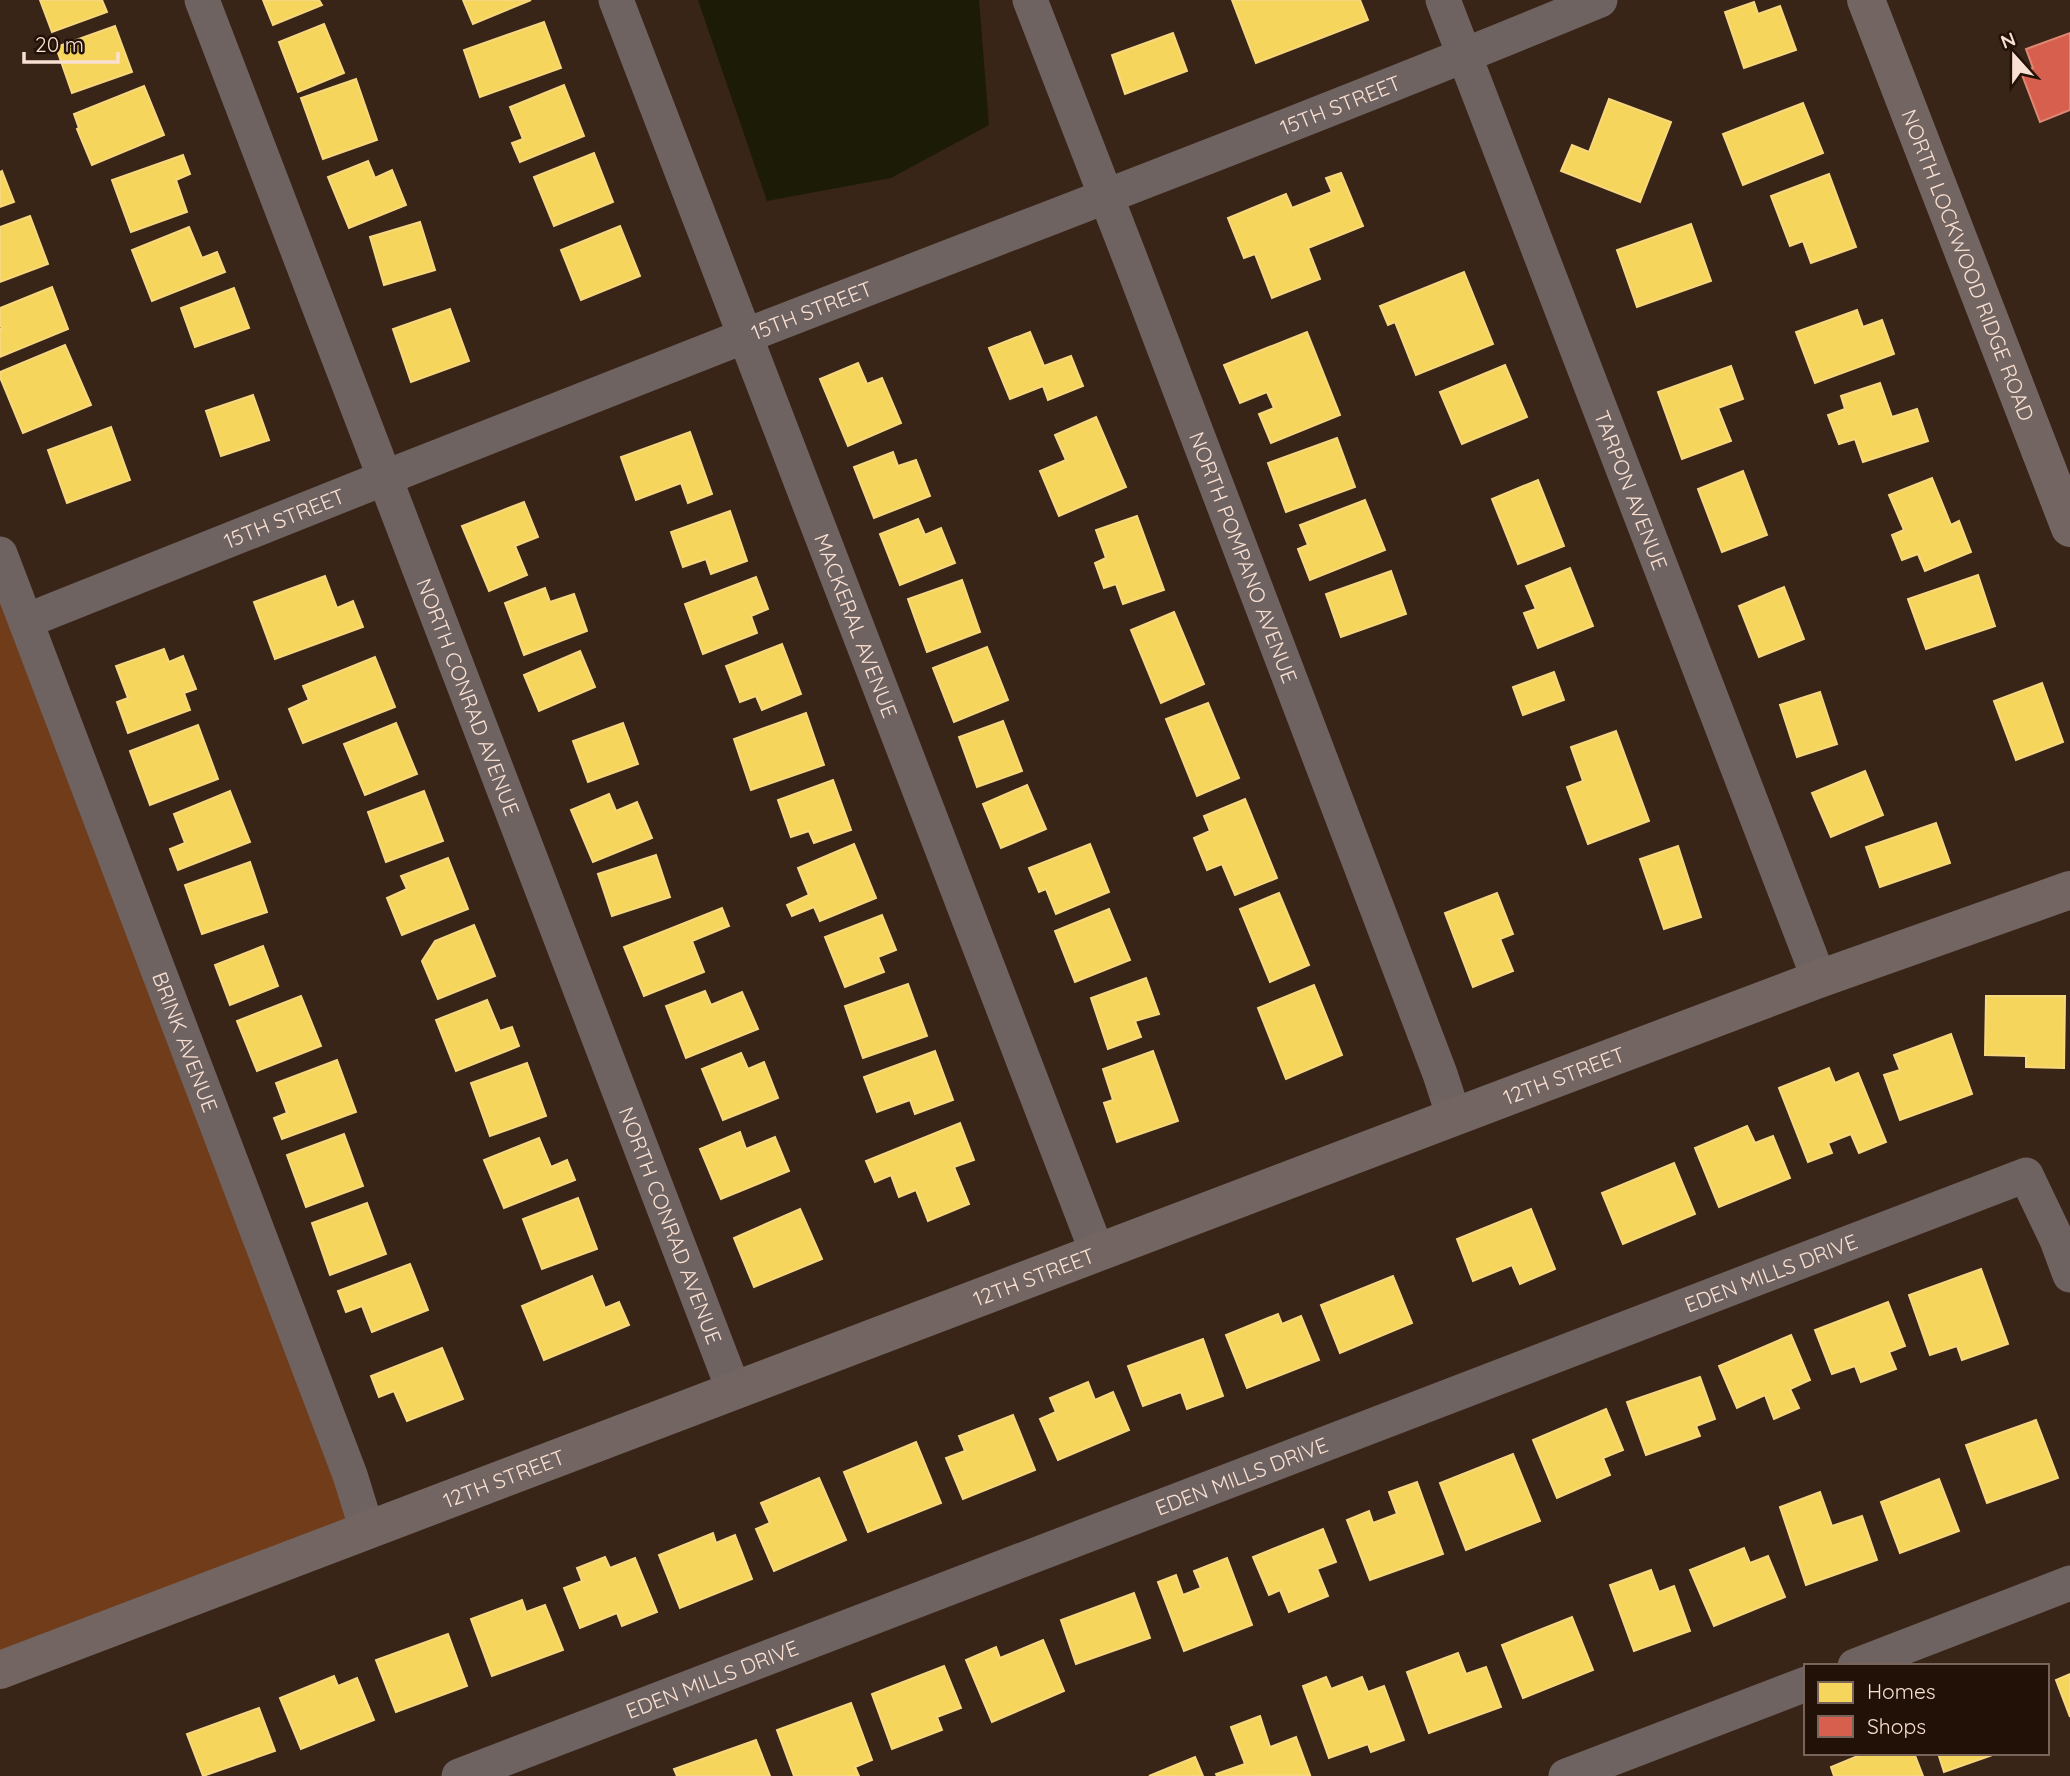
<svg xmlns="http://www.w3.org/2000/svg" width="2070" height="1776" font-family="Quicksand,sans-serif">
  <style>
    .green { fill: #703c19 }
    .water { fill: #1c1b06 }
    .homes { fill: #f6d55c; stroke: #f7d87f; stroke-width: 2 }
    .shops { fill: #d6604d; stroke: #e08675; stroke-width: 2 }
    .lines { fill: none; stroke-linecap: round; stroke-linejoin: round }
    .street { stroke: #6f6362; stroke-width: 35 }
    .secondary { stroke: #726562; stroke-width: 38 }
    .labels { text-anchor: middle; dominant-baseline: central; stroke-width: 7; stroke-linejoin: round; paint-order: stroke }
    .street-label { font-size: 21px; fill: #f9e0d2; stroke: #221107 }
  </style>
  <rect width="100%" height="100%" fill="#392517"/>
  <polygon class="green" points="0,600 335,1481 347,1519 0,1651"/>
  <polygon class="water" points="698,0 979,0 989,125 891,178 767,201"/>
  <g class="homes">
    <polygon points="40,0 102,0 107,12 52,32"/>
    <polygon points="263,0 319,0 322,5 273,25"/>
    <polygon points="463,0 531,0 473,24"/>
    <polygon points="1232,0 1360,0 1368,20 1256,63"/>
    <polygon points="1754,2 1758,14 1780,6 1796,50 1744,68 1725,12"/>
    <polygon points="544,22 561,68 480,97 464,50"/>
    <polygon points="324,24 344,73 298,92 279,42"/>
    <polygon points="115,26 132,72 72,93 56,47"/>
    <polygon points="1173,33 1187,71 1125,94 1112,55"/>
    <polygon points="356,79 377,140 323,159 301,98"/>
    <polygon points="564,85 584,136 520,162 512,143 523,139 510,107"/>
    <polygon points="144,86 164,135 92,165 77,129 79,128 74,114"/>
    <polygon points="1609,99 1671,122 1640,202 1561,171 1572,145 1589,152"/>
    <polygon points="1803,103 1823,153 1743,185 1723,134"/>
    <polygon points="594,153 613,202 554,226 534,177"/>
    <polygon points="183,155 190,174 176,180 187,212 131,232 112,180"/>
    <polygon points="368,161 375,178 392,170 406,205 349,228 328,177"/>
    <polygon points="2,171 14,202 0,207 0,172"/>
    <polygon points="1341,173 1363,226 1308,248 1320,279 1272,298 1255,254 1244,258 1228,218 1286,194 1292,208 1332,192 1326,178"/>
    <polygon points="1829,174 1856,247 1811,263 1803,241 1790,246 1771,196"/>
    <polygon points="30,216 48,264 0,282 0,227"/>
    <polygon points="420,222 435,270 384,285 370,237"/>
    <polygon points="1691,224 1711,281 1637,307 1617,250"/>
    <polygon points="620,226 640,276 581,300 561,250"/>
    <polygon points="189,227 202,258 217,252 225,272 152,301 132,250"/>
    <polygon points="1464,272 1493,344 1416,375 1395,322 1388,325 1380,306"/>
    <polygon points="52,287 68,329 0,357 0,329 2,329 0,324 0,308"/>
    <polygon points="234,288 249,328 195,347 181,308"/>
    <polygon points="450,309 469,361 411,382 393,329"/>
    <polygon points="1857,310 1863,327 1882,320 1894,354 1815,383 1796,332"/>
    <polygon points="1030,332 1044,366 1071,356 1083,386 1048,400 1043,386 1010,399 989,348"/>
    <polygon points="1307,332 1340,415 1271,443 1259,414 1274,408 1267,392 1240,403 1224,365"/>
    <polygon points="65,345 91,405 23,433 0,377 0,372"/>
    <polygon points="858,363 867,384 882,378 901,423 848,446 820,379"/>
    <polygon points="1505,365 1527,417 1462,444 1440,392"/>
    <polygon points="1731,366 1743,399 1718,408 1731,441 1682,459 1658,392"/>
    <polygon points="1880,383 1892,417 1917,409 1928,441 1863,462 1855,439 1839,444 1828,415 1845,409 1841,396"/>
    <polygon points="253,395 269,440 221,456 206,411"/>
    <polygon points="1096,417 1126,487 1059,516 1040,471 1066,460 1055,435"/>
    <polygon points="111,427 130,480 67,503 48,450"/>
    <polygon points="690,432 712,494 688,503 681,483 636,500 621,457"/>
    <polygon points="1337,438 1355,487 1286,512 1268,463"/>
    <polygon points="893,452 898,466 916,460 930,496 874,518 854,467"/>
    <polygon points="1743,471 1767,535 1722,552 1698,489"/>
    <polygon points="1932,478 1951,525 1959,521 1971,552 1925,571 1918,554 1902,560 1892,535 1904,530 1889,495"/>
    <polygon points="1538,480 1564,546 1518,564 1492,499"/>
    <polygon points="1365,500 1385,550 1310,580 1298,549 1308,545 1300,525"/>
    <polygon points="524,502 538,537 515,546 527,575 489,591 462,526"/>
    <polygon points="730,511 747,561 711,574 706,559 683,567 671,532"/>
    <polygon points="1137,516 1164,590 1123,604 1116,584 1104,588 1095,563 1106,558 1096,530"/>
    <polygon points="918,519 925,535 941,528 955,563 900,585 880,534"/>
    <polygon points="1570,568 1593,626 1538,648 1524,613 1536,609 1526,586"/>
    <polygon points="1391,571 1406,614 1341,637 1326,594"/>
    <polygon points="1978,575 1995,626 1926,649 1908,599"/>
    <polygon points="325,576 337,608 353,601 363,627 275,659 254,602"/>
    <polygon points="756,577 768,609 751,616 757,633 703,654 685,604"/>
    <polygon points="962,580 980,632 927,652 908,599"/>
    <polygon points="1784,587 1804,639 1759,657 1739,606"/>
    <polygon points="545,588 550,602 574,594 587,631 524,655 505,603"/>
    <polygon points="1174,612 1204,684 1161,703 1131,630"/>
    <polygon points="782,644 801,694 762,710 756,696 740,702 726,666"/>
    <polygon points="987,647 1008,700 954,722 933,668"/>
    <polygon points="164,649 169,662 183,656 196,689 184,693 190,710 128,733 117,702 128,698 116,666"/>
    <polygon points="580,651 595,687 539,711 524,675"/>
    <polygon points="375,657 395,707 303,743 289,709 309,700 303,686"/>
    <polygon points="1554,672 1564,700 1523,715 1513,687"/>
    <polygon points="2042,683 2063,742 2016,760 1994,701"/>
    <polygon points="1820,692 1837,744 1797,757 1780,705"/>
    <polygon points="1208,703 1239,778 1197,796 1166,719"/>
    <polygon points="806,713 824,765 751,790 734,739"/>
    <polygon points="1003,721 1022,771 977,787 959,737"/>
    <polygon points="396,723 417,774 365,795 344,744"/>
    <polygon points="623,723 638,764 588,782 573,741"/>
    <polygon points="198,725 218,779 150,805 130,751"/>
    <polygon points="1616,731 1649,821 1588,844 1567,787 1583,781 1571,747"/>
    <polygon points="1865,771 1883,815 1831,837 1812,793"/>
    <polygon points="833,780 851,830 814,843 809,831 791,837 778,800"/>
    <polygon points="1027,785 1046,829 1001,848 983,804"/>
    <polygon points="230,791 250,842 178,870 170,849 185,843 174,814"/>
    <polygon points="424,791 443,841 386,862 368,812"/>
    <polygon points="609,794 616,811 637,802 652,838 593,862 571,810"/>
    <polygon points="1245,799 1277,878 1235,895 1222,864 1207,870 1194,838 1210,831 1204,816"/>
    <polygon points="1936,823 1950,863 1880,887 1866,847"/>
    <polygon points="854,844 876,898 820,921 814,907 792,916 787,905 809,895 798,868"/>
    <polygon points="1090,844 1109,892 1056,914 1046,889 1039,892 1029,868"/>
    <polygon points="1678,846 1701,917 1664,929 1640,859"/>
    <polygon points="656,855 670,897 612,916 598,874"/>
    <polygon points="448,858 468,909 402,935 387,898 407,889 401,876"/>
    <polygon points="250,862 267,912 202,934 185,885"/>
    <polygon points="1279,893 1309,965 1270,982 1240,909"/>
    <polygon points="1497,893 1513,934 1500,939 1513,971 1473,987 1445,913"/>
    <polygon points="722,908 729,926 692,941 704,972 644,996 624,947"/>
    <polygon points="1109,909 1130,960 1075,982 1055,931"/>
    <polygon points="882,915 896,950 878,957 884,972 845,987 825,937"/>
    <polygon points="474,925 495,976 438,999 422,961 435,941"/>
    <polygon points="263,946 278,986 230,1005 215,965"/>
    <polygon points="1146,978 1159,1014 1135,1021 1141,1037 1108,1049 1091,998"/>
    <polygon points="908,984 927,1036 863,1058 845,1006"/>
    <polygon points="1314,985 1342,1055 1286,1079 1258,1008"/>
    <polygon points="705,991 711,1005 742,992 758,1029 686,1058 666,1006"/>
    <polygon points="301,996 321,1046 257,1071 237,1021"/>
    <polygon points="1986,996 2065,996 2064,1068 2026,1067 2026,1056 1985,1055"/>
    <polygon points="487,1000 500,1031 512,1027 519,1046 456,1071 436,1020"/>
    <polygon points="1951,1034 1972,1094 1900,1120 1884,1075 1900,1070 1894,1055"/>
    <polygon points="935,1051 953,1100 915,1114 910,1100 877,1112 864,1077"/>
    <polygon points="1153,1051 1178,1121 1117,1142 1104,1103 1113,1100 1103,1069"/>
    <polygon points="741,1053 748,1069 764,1062 778,1098 723,1120 702,1069"/>
    <polygon points="337,1060 356,1112 282,1139 274,1118 287,1113 276,1083"/>
    <polygon points="527,1063 546,1116 490,1136 471,1083"/>
    <polygon points="1829,1068 1835,1083 1858,1073 1886,1142 1859,1153 1851,1134 1828,1143 1832,1153 1808,1162 1779,1088"/>
    <polygon points="960,1123 974,1160 954,1167 969,1204 928,1221 916,1190 899,1197 891,1175 875,1182 866,1161"/>
    <polygon points="1747,1126 1755,1143 1773,1136 1790,1178 1719,1207 1695,1148"/>
    <polygon points="740,1132 746,1149 775,1137 789,1171 721,1199 700,1149"/>
    <polygon points="344,1134 363,1186 306,1207 287,1155"/>
    <polygon points="539,1138 551,1167 567,1160 575,1180 504,1208 484,1160"/>
    <polygon points="1674,1163 1695,1214 1623,1244 1602,1193"/>
    <polygon points="578,1198 597,1249 542,1269 523,1219"/>
    <polygon points="367,1203 386,1254 330,1275 312,1223"/>
    <polygon points="800,1209 822,1259 754,1287 734,1238"/>
    <polygon points="1531,1209 1555,1269 1520,1284 1512,1265 1473,1281 1457,1239"/>
    <polygon points="410,1264 428,1310 372,1332 362,1306 346,1312 338,1291"/>
    <polygon points="1981,1269 2008,1344 1962,1360 1957,1346 1930,1355 1909,1295"/>
    <polygon points="592,1276 605,1308 619,1302 629,1325 544,1360 522,1306"/>
    <polygon points="1393,1276 1412,1323 1340,1353 1321,1305"/>
    <polygon points="1888,1302 1905,1346 1889,1352 1896,1369 1861,1382 1855,1366 1832,1374 1815,1330"/>
    <polygon points="1278,1314 1282,1324 1301,1316 1319,1360 1247,1388 1226,1335"/>
    <polygon points="1791,1335 1810,1380 1790,1389 1799,1408 1774,1419 1765,1395 1737,1408 1719,1366"/>
    <polygon points="1203,1339 1223,1396 1187,1409 1181,1392 1143,1406 1128,1366"/>
    <polygon points="442,1348 463,1399 407,1421 394,1391 379,1397 371,1376"/>
    <polygon points="1700,1377 1715,1419 1696,1426 1700,1436 1646,1455 1627,1402"/>
    <polygon points="1088,1382 1095,1400 1113,1392 1129,1430 1058,1460 1040,1419 1056,1412 1050,1398"/>
    <polygon points="1606,1409 1623,1450 1603,1458 1610,1475 1557,1498 1533,1440"/>
    <polygon points="1013,1415 1035,1470 963,1499 946,1458 965,1451 959,1436"/>
    <polygon points="2036,1420 2058,1478 1987,1503 1966,1445"/>
    <polygon points="916,1442 941,1503 868,1532 844,1472"/>
    <polygon points="1513,1454 1540,1521 1466,1550 1440,1483"/>
    <polygon points="819,1478 846,1540 774,1571 756,1529 770,1523 761,1503"/>
    <polygon points="1939,1479 1959,1531 1900,1553 1881,1502"/>
    <polygon points="1417,1482 1443,1554 1370,1580 1347,1520 1369,1511 1373,1523 1397,1514 1389,1492"/>
    <polygon points="1820,1492 1832,1526 1862,1516 1877,1560 1806,1585 1780,1507"/>
    <polygon points="1323,1529 1336,1562 1317,1569 1328,1596 1289,1612 1280,1590 1269,1595 1253,1557"/>
    <polygon points="713,1533 716,1543 735,1535 752,1579 680,1608 659,1555"/>
    <polygon points="1744,1548 1750,1563 1768,1556 1785,1597 1714,1626 1690,1570"/>
    <polygon points="605,1557 610,1568 635,1558 657,1612 622,1626 617,1613 580,1628 564,1588 582,1581 577,1568"/>
    <polygon points="1227,1558 1252,1625 1184,1651 1158,1582 1176,1575 1183,1595 1201,1588 1194,1571"/>
    <polygon points="1651,1570 1659,1592 1674,1586 1690,1631 1634,1651 1610,1585"/>
    <polygon points="1134,1593 1150,1638 1076,1664 1061,1620"/>
    <polygon points="522,1600 526,1612 545,1605 563,1650 492,1676 471,1619"/>
    <polygon points="1572,1617 1593,1670 1523,1698 1502,1645"/>
    <polygon points="448,1634 467,1686 396,1712 376,1660"/>
    <polygon points="1043,1640 1064,1691 992,1722 966,1660 996,1647 1000,1658"/>
    <polygon points="1458,1653 1466,1674 1486,1667 1501,1707 1429,1733 1407,1672"/>
    <polygon points="944,1666 961,1708 937,1717 942,1730 892,1749 872,1694"/>
    <polygon points="2070,1674 2070,1717 2056,1680"/>
    <polygon points="334,1676 338,1686 357,1678 374,1720 301,1749 280,1698"/>
    <polygon points="1326,1677 1331,1689 1362,1677 1368,1692 1384,1686 1404,1740 1371,1752 1368,1744 1329,1758 1303,1686"/>
    <polygon points="851,1703 872,1760 855,1767 859,1776 794,1776 777,1730"/>
    <polygon points="259,1708 275,1751 203,1776 187,1734"/>
    <polygon points="1260,1716 1270,1747 1296,1737 1310,1775 1217,1776 1216,1774 1245,1764 1231,1727"/>
    <polygon points="756,1740 770,1776 677,1776 674,1769"/>
    <polygon points="1865,1753 1914,1753 1923,1776 1834,1776 1831,1767"/>
    <polygon points="1938,1753 1998,1753 1944,1772"/>
    <polygon points="1195,1757 1203,1776 1149,1776"/>
  </g>
  <polygon class="shops" points="2070,33 2070,110 2040,122 2021,72 2033,68 2026,49"/>
  <g class="lines">
    <g class="street">
      <path id="s1" d="M202,0L734,1391"/>
      <path id="s2" d="M616,0L1097,1252"/>
      <path id="s3" d="M1030,0L1133,266L1440,1074L1454,1117"/>
      <path id="s4" d="M1443,0L1819,979"/>
      <path id="s5" d="M0,554L350,1475L367,1530"/>
      <path id="s6" d="M26,621C265,526 505,429 745,336C1030,225 1317,117 1600,0"/>
      <polyline points="1855,1666 2070,1583"/>
      <path id="s7" d="M459,1776L2026,1175L2057,1240L2070,1275"/>
      <polyline points="1566,1776 1806,1684"/>
    </g>
    <g class="secondary">
      <path id="s8" d="M1866,0L2070,528"/>
      <path id="s9" d="M0,1670L1454,1117L1819,979L2070,890"/>
    </g>
  </g>
  <g class="labels">
    <g class="street-label">
      <text stroke="none"><textPath href="#s6" startOffset="1412">15TH STREET</textPath></text>
      <text stroke="none"><textPath href="#s8" startOffset="284">NORTH LOCKWOOD RIDGE ROAD</textPath></text>
      <text stroke="none"><textPath href="#s6" startOffset="845">15TH STREET</textPath></text>
      <text stroke="none"><textPath href="#s4" startOffset="525">TARPON AVENUE</textPath></text>
      <text stroke="none"><textPath href="#s6" startOffset="278">15TH STREET</textPath></text>
      <text stroke="none"><textPath href="#s3" startOffset="597">NORTH POMPANO AVENUE</textPath></text>
      <text stroke="none"><textPath href="#s2" startOffset="670">MACKERAL AVENUE</textPath></text>
      <text stroke="none"><textPath href="#s1" startOffset="746">NORTH CONRAD AVENUE</textPath></text>
      <text stroke="none"><textPath href="#s5" startOffset="522">BRINK AVENUE</textPath></text>
      <text stroke="none"><textPath href="#s9" startOffset="1673">12TH STREET</textPath></text>
      <text stroke="none"><textPath href="#s1" startOffset="1312">NORTH CONRAD AVENUE</textPath></text>
      <text stroke="none"><textPath href="#s7" startOffset="1405">EDEN MILLS DRIVE</textPath></text>
      <text stroke="none"><textPath href="#s9" startOffset="1106">12TH STREET</textPath></text>
      <text stroke="none"><textPath href="#s7" startOffset="838">EDEN MILLS DRIVE</textPath></text>
      <text stroke="none"><textPath href="#s9" startOffset="539">12TH STREET</textPath></text>
      <text stroke="none"><textPath href="#s7" startOffset="271">EDEN MILLS DRIVE</textPath></text>
    </g>
  </g>
  <rect x="1804" y="1664" width="245" height="91" fill="#221107" stroke="#786458" stroke-width="2"/>
  <rect x="1818" y="1682" width="35" height="21" fill="#f6d55c" stroke="#786458" stroke-width="2"/>
  <text x="1867" y="1699" font-size="21" fill="#f9e0d2">Homes</text>
  <rect x="1818" y="1716" width="35" height="21" fill="#d6604d" stroke="#786458" stroke-width="2"/>
  <text x="1867" y="1734" font-size="21" fill="#f9e0d2">Shops</text>
  <g transform="translate(2014 56) rotate(339)" stroke="#221107" stroke-width="5" paint-order="stroke">
  <path d="M0-5L12 26L0 18L-12 26Z" fill="#f9e0d2"/>
  <text y="-10" font-size="19" font-weight="bold" text-anchor="middle" fill="#f9e0d2">N</text>
  </g>
  <path d="M24 52v10h94v-10" fill="none" stroke="#f9e0d2" stroke-width="3.5"/>
  <text x="35" y="52" font-size="21" fill="#f9e0d2" stroke="#221107" stroke-width="5" paint-order="stroke">20 m</text>
</svg>
